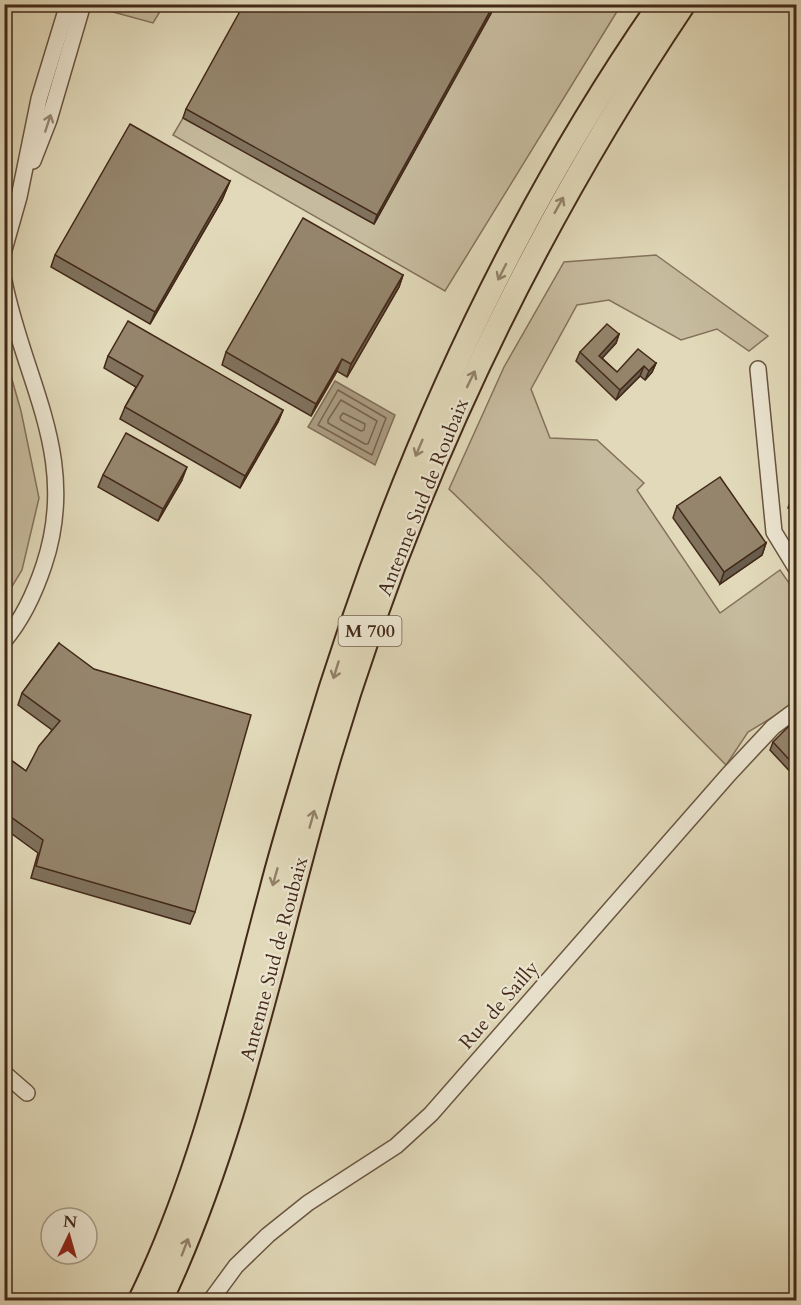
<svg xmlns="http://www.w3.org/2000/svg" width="801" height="1305" font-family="Cardo,serif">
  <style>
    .green { fill: #c6bb9e; stroke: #84725c; stroke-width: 1.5 }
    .water { fill: #ab9d83; stroke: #816f59; stroke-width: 1.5 }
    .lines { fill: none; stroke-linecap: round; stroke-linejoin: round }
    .shore { stroke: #77634e; stroke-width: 1.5 }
    .minor-casing { stroke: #6a5541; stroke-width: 18 }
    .highway-casing { stroke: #432919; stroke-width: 26 }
    .minor { stroke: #ece6d2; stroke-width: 15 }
    .highway { stroke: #e1d9b9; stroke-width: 22 }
    .wall { fill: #80725d; stroke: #432919; stroke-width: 1.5 }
    .shaded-wall { fill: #685d4c; stroke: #432919; stroke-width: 1.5 }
    .building { fill: #95856c; stroke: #432919; stroke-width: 1.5 }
    .oneway { stroke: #988876 }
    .oneway2 { stroke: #928169 }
    .labels { text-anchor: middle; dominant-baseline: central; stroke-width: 4.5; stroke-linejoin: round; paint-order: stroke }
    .shield { fill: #ece6d2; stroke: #766250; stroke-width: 1.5 }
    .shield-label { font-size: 18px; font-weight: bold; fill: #432919 }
    .street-label { font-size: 20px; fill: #432919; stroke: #ece6d2 }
  </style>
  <rect width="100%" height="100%" fill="#e1d9b9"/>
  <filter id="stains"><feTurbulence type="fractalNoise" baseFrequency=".00333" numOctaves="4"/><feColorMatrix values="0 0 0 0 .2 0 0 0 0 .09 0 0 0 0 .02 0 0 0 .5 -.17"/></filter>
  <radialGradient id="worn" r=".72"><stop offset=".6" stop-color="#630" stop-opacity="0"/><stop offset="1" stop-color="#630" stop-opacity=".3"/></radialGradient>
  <g class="green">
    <polygon points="103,5 164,5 153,23 106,10"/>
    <polygon points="496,5 621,5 445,291 173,135 183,118 374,224"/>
    <polygon points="656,255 768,336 749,351 717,329 681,340 609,300 577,305 531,389 550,438 597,440 644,483 637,490 720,613 780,570 796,593 796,703 748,732 726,765 540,577 449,489 504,367 564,262"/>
    <polygon points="5,355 21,411 39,498 22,570 5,598"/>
  </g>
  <polygon class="water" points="335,381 395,415 375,465 308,427"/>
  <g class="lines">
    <g class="shore">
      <polygon points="338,390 386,418 372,455 318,425"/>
      <polygon points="341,400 377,421 368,444 365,444 328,423 328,420"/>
      <polygon points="343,413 365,424 364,430 361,431 341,420 340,417"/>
    </g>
    <g class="minor-casing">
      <g id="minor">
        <polyline points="33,161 49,120 83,4"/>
        <polyline points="4,250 19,197 39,99 68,4"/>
        <path d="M4,281C24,382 80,457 44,565C35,592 23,619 4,641"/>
        <polyline points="758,369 774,532 796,568"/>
        <polyline points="4,1073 27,1093"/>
        <polyline points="211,1300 236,1266 268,1235 308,1203 396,1146 431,1114 729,774 773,727 796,710"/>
      </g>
    </g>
    <g class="highway-casing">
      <g id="highway">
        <path d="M140,1300C203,1171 234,1029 271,891C283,844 298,796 312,749C390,486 503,230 660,4"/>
        <path d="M161,1300C242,1128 276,937 330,755C410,486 527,238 684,4"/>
      </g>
    </g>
    <use href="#minor" class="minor"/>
    <use href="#highway" class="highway"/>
  </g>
  <g class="wall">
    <polygon points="496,4 374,224 183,118 186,109"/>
    <polygon points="230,181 222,200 150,324 51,267 55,255"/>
    <polygon points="403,275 399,287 347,377 337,371 311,416 222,365 226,352"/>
    <polygon points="796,332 796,349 794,338"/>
    <polygon points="619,334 616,343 602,358 617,372 656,363 652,372 645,380 640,376 616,400 576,361 580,352"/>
    <polygon points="108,356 283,410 278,422 240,488 120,419 125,407 136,387 104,368"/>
    <polygon points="103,475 182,480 158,521 98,487"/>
    <polygon points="796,488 796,512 788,508"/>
    <polygon points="677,506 766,543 762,555 720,584 673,518"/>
    <polygon points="59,643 195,912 190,924 31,878 38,853 4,828 4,755 26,771 52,730 18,705 22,693"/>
    <polygon points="794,729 795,750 796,752 796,778 770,750 773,742"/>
  </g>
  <g class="shaded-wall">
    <polygon points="494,4 496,4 374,224 377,215"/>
    <polygon points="230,181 222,200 150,324 155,312"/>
    <polygon points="403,275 399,287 347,377 351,364"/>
    <polygon points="619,334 616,343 596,365 599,356"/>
    <polygon points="342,359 337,371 311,416 316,404"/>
    <polygon points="656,363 652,372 645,380 649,371"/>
    <polygon points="644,366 640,376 616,400 620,390"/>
    <polygon points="283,410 278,422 240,488 245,476"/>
    <polygon points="187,467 182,480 158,521 163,509"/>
    <polygon points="766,543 762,555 720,584 724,572"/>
  </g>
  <g class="building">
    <polygon points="244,4 494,4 377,215 186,109"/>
    <polygon points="130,124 230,181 155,312 55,255"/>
    <polygon points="303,218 403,275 351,364 342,359 316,404 226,352"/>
    <polygon points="128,321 283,410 245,476 125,407 143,376 108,356"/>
    <polygon points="607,324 619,334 599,356 617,372 638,349 656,363 649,371 644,366 620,390 580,352"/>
    <polygon points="126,433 187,467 163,509 103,475"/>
    <polygon points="720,477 766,543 724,572 677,506"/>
    <polygon points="796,488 796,498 793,496"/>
    <polygon points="59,643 94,669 251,715 195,912 36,866 43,840 4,812 4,755 26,771 39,746 60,721 22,693"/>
    <polygon points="790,725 794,729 796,727 796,744 793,748 796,752 796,767 773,742"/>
  </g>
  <defs><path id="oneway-shaft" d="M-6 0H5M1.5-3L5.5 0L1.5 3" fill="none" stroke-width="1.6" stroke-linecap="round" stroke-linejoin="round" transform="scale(1.5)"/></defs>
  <use class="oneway" href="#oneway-shaft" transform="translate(48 123) rotate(-72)"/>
  <g class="oneway2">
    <use href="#oneway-shaft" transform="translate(559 205) rotate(-61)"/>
    <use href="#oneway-shaft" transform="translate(502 272) rotate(117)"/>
    <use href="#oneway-shaft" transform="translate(471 379) rotate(-64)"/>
    <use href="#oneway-shaft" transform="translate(419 448) rotate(113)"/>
    <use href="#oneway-shaft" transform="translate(336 670) rotate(107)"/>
    <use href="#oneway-shaft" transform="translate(312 819) rotate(-74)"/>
    <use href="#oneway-shaft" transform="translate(275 877) rotate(106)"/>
    <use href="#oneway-shaft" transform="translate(185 1247) rotate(-69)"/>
  </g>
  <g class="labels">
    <rect class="shield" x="338.5" y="616" width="63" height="30" rx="4.5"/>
    <g class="shield-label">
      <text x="370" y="631">M 700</text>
    </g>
    <g class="street-label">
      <text transform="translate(423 497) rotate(-68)">Antenne Sud de Roubaix</text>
      <text transform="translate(274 959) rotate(-75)">Antenne Sud de Roubaix</text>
      <text transform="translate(499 1005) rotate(-49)">Rue de Sailly</text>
    </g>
  </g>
  <rect width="801" height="1305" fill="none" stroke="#e1d9b9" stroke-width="24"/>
  <rect x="6" y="6" width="789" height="1293" fill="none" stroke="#432919" stroke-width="3"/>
  <rect x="12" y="12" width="777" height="1281" fill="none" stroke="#432919" stroke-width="1.5"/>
  <g transform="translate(69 1236) rotate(5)"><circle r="28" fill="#ece6d2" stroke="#a89a88" stroke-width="1.5"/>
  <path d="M0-4.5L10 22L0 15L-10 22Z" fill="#8f2418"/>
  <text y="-9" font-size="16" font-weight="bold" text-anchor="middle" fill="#432919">N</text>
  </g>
  <rect width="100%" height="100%" filter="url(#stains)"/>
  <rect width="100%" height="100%" fill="url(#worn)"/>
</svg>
